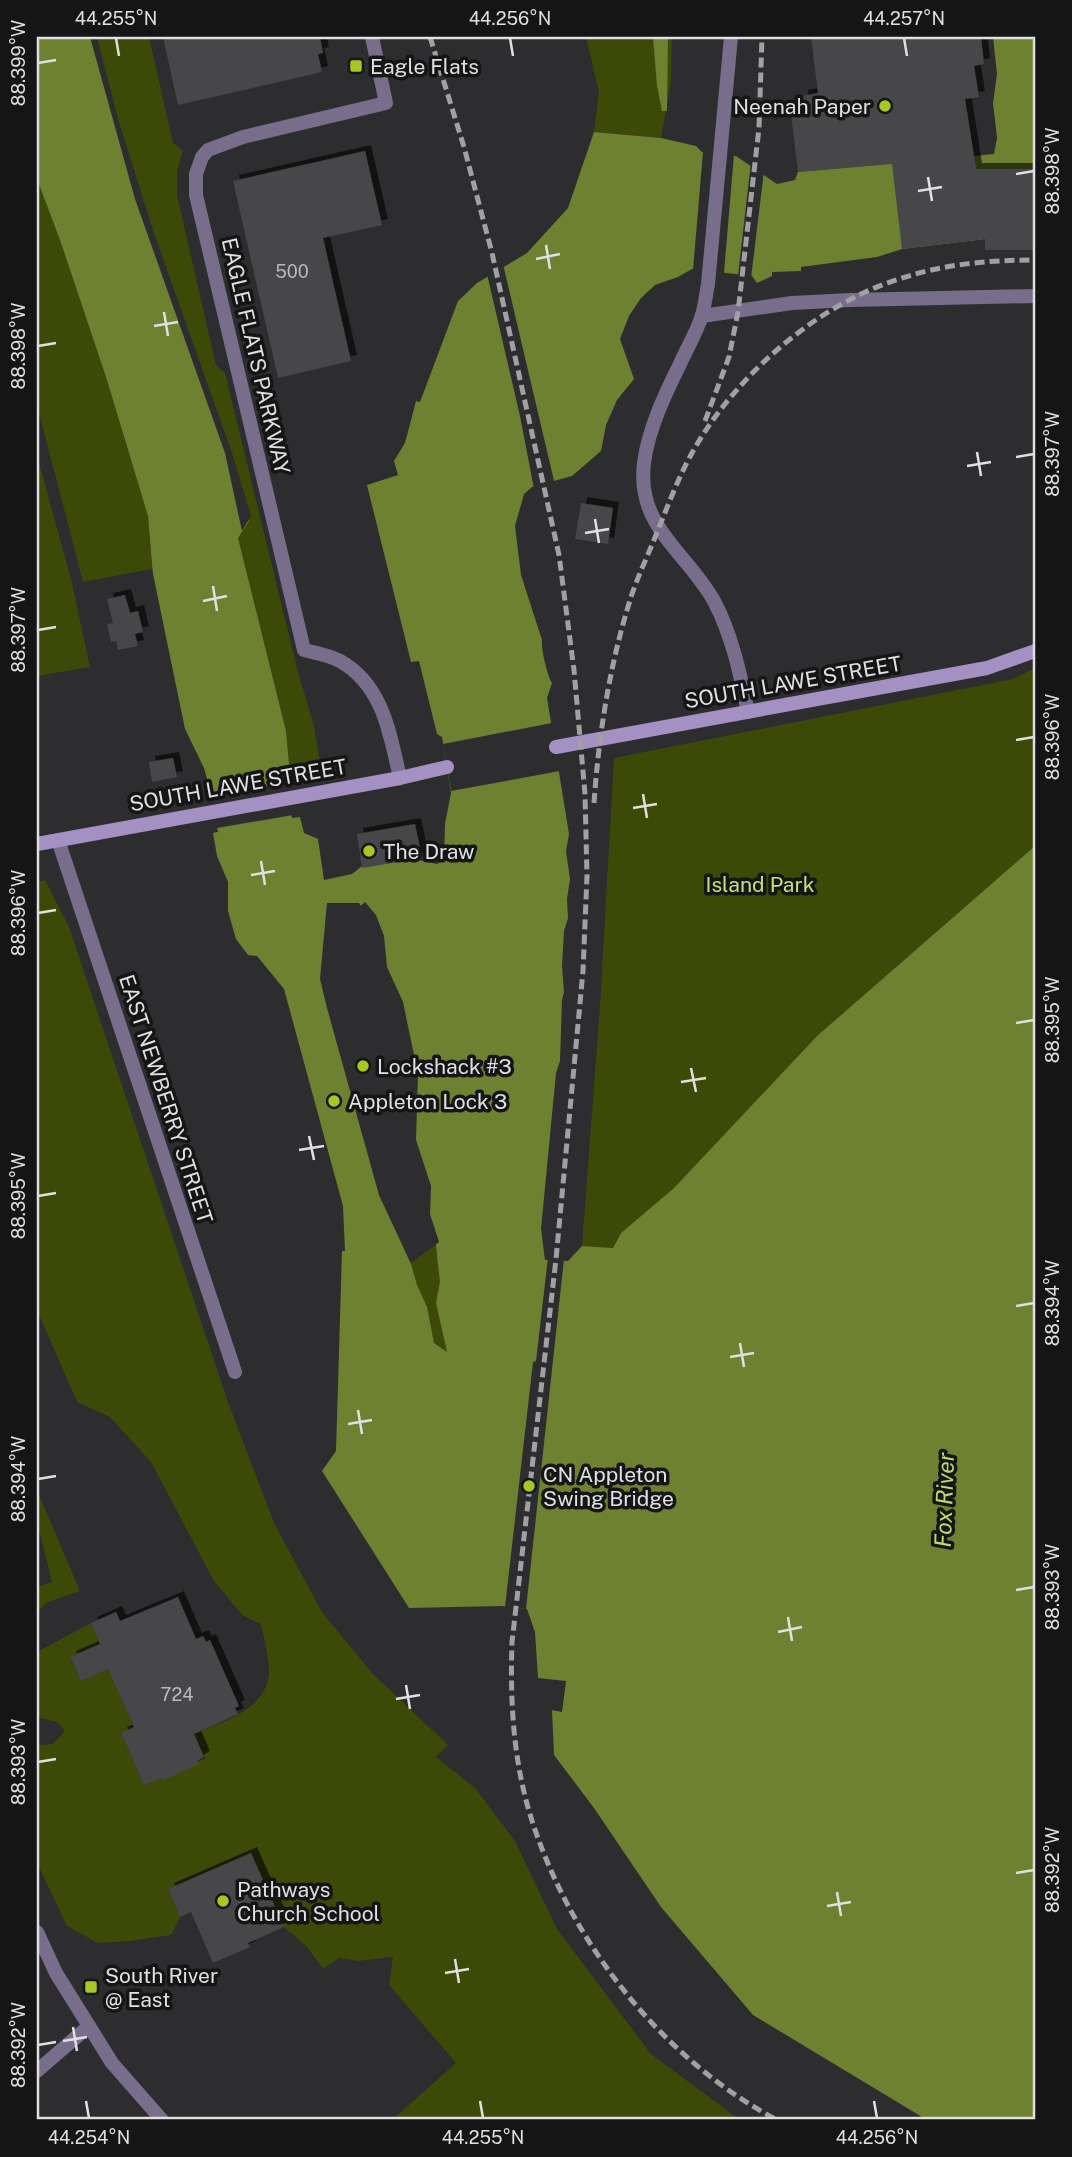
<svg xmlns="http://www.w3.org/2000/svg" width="1072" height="2157" font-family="'Public Sans',sans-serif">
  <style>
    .green { fill: #3c4907 }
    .water { fill: #6e8130; fill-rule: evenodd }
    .pier { fill: #2d2c2f }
    .building { fill: #47464a; filter: url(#shadow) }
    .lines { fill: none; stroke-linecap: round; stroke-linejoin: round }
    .minor { stroke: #796d8c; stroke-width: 14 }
    .tertiary { stroke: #796d8c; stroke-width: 14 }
    .secondary { stroke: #a490c2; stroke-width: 14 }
    .rail { stroke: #a1a0a2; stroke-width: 5; stroke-dasharray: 10 5; stroke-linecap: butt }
    .ticks { fill: none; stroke: #e0dfe1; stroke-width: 2.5 }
    .poi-dot { fill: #a6c820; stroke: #151516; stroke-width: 2.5 }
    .labels { text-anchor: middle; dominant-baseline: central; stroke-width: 7; stroke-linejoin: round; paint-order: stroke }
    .number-label { font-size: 18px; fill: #bab9bb }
    .poi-label { font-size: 21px; fill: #e0dfe1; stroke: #151516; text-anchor: start }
    .street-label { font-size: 21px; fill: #e0dfe1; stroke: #151516 }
    .park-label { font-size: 21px; fill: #c5e174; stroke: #151516 }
    .water-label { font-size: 23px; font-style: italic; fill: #beda6d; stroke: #151516 }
    .neatline { fill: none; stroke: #e0dfe1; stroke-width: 2.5 }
    .ticks-label { font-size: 18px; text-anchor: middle; fill: #e0dfe1 }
  </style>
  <defs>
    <filter id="shadow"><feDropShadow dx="6" dy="-6" stdDeviation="0" flood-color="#0009"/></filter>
  </defs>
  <rect width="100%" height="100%" fill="#2d2c2f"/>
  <g class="green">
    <polygon points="94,37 149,37 173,143 183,151 177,171 177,195 216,365 225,373 298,672 314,726 321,768 290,774 286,731 238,538"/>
    <polygon points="586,37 672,37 671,82 661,138 594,132 599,92"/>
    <polygon points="37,179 61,243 106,377 148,516 152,569 83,582 37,405"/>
    <polygon points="37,455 72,583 90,667 37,676"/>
    <polygon points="1035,668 1035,846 817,1036 674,1188 621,1233 613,1248 582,1246 600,1005 614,758 1013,679"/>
    <path d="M45,880L69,927L229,1405L275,1525L322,1612L372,1673L448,1745L436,1757L475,1788L515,1841L557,1929L651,2054L740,2120H392L456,2063L389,1985L393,1957L358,1961L339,1958L323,1969L307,1947L284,1927L251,1853L168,1889L180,1917L171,1935L130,1941L98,1943L67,1926L37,1863V1745L53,1744L65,1731L57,1722L37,1717V1652L91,1623L100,1644L70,1658L81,1681L108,1669L134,1727L121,1733L144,1785L186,1766L198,1764L197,1761L204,1757L194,1734C223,1721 267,1710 269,1672C269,1657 264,1639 261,1624L242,1615L214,1581L151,1462L110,1417L77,1402L37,1310V882Z"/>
    <polygon points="439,1242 447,1323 448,1380 406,1267"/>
    <polygon points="37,1490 80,1591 48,1602 37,1612 37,1587 52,1582 37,1522"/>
  </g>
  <g class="water">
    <path d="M37,37H94L115,120L249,521L238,538L286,731L290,774L284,776L292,818L300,817L304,833L318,839L324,880L352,874L362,866L414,859L437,864L444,860L445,824L451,793L442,737L437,734L419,661L411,662L367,485L398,475L394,461L405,443L416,401L420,402L458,301L477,283L527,253L568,208L594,132L661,138L696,146L702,152L736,156L777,184L795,180L798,172L994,154L997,138L993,103L997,74L993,37H1035V169H1004L985,239L902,249L877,257L801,267V271L772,272V276L757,283L752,276L692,269L678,277L655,285L641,298L629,316L620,339L634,379L617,400L606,425L601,451L572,476L532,487L524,494L515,526L521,575L542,640C541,649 547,675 552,683L547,698L569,834L566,851L570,879L567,899L568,918L564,931L562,966L564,992L562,1000L560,1061L556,1073L541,1229L545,1260L568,1261L582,1246L613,1248L621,1233L674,1188L817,1036L1035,846V2120H927L753,2015L661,1907L594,1808L554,1755L552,1710L562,1712L566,1681L538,1678L535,1632L527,1609L501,1606L409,1608L322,1471L336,1451L342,1251H345L343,1206L284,989L257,956L248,955L236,939L228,911V882L217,856L213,833L217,831L210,791H206L183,735L155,601L148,516L106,377L61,243L37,179ZM327,903H359L376,931L413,1101L405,1129L417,1166L428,1185L424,1206L436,1246L440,1282L436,1303L447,1352L434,1343L427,1307L417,1285L411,1264L379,1195L327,1008L320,979Z"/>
    <polygon points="653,37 668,37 667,111 662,111 657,86"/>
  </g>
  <g class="pier">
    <polygon points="90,37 97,37 118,119 154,233 232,453 251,516 242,531 225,453 135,199"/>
    <polygon points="703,152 734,154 724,273 693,270"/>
    <polygon points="751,162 764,171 751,278 738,276"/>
    <polygon points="503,264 555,485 534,489 520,416 487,274"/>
    <polygon points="152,569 185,729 204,768 210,790 203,792 187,748 180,736 168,694 152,601"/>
    <polygon points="552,723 560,771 451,791 443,744"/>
    <polygon points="289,782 295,814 299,814 217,828 218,832 211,833 213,829 207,797"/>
    <polygon points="365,902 376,915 384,936 387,967 403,1002 418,1074 416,1140 431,1186 430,1214 439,1242 433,1247 420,1207 424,1186 416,1172 405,1129 410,1101 398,1034 379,981 373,932 358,908"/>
    <polygon points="548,1258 564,1259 526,1609 505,1607 533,1362 536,1361"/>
  </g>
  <g class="building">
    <polygon points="163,37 320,37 323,53 318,54 322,72 178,105"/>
    <polygon points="811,37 981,37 984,64 974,66 979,97 965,99 976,169 1035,169 1035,250 985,250 985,239 902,249 892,164 798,172 791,114 804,113 802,96 818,93"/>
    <polygon points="365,151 382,225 323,238 351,361 278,378 233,181"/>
    <polygon points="581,503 613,508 608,544 575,539"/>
    <polygon points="125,595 130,613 138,611 143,632 135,634 138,646 118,650 116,641 111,642 107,624 113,623 107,599"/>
    <polygon points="173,758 177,777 152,782 149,762"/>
    <polygon points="415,824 422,858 362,868 357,834"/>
    <polygon points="178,1597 196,1639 203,1636 206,1642 210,1640 239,1706 235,1708 238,1714 194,1734 204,1757 197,1761 199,1764 162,1781 161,1778 144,1785 121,1733 134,1727 108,1669 81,1681 70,1657 100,1644 91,1623 116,1612 120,1621"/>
    <polygon points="251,1853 284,1927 248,1943 250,1947 213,1963 191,1912 180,1917 168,1889"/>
  </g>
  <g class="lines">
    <g class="minor">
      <path d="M372,37L386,103L243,137L208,150L202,157L196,174V195L304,650C316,653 329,655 340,661C383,685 390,734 400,778"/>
      <path d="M731,37L708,284C706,294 705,305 702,315C697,332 687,348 680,364C665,394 648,430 644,463C636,527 687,552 714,601C732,635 740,673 748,712"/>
      <polyline points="702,316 792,303 850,300 1035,296"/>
      <polyline points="58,840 235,1372"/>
      <polyline points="37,2071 89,2026"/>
    </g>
    <polyline class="tertiary" points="37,1932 56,1973 112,2063 162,2120"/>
    <g class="secondary">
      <polyline points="556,747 987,668 1035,651"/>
      <polyline points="37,844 400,778 447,767"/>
    </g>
    <g class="rail">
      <path d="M430,37L464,147L492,253L559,555L574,670L585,794L587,876L583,971L556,1259L512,1642C510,1699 513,1756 529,1811C567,1938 660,2058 777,2120"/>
      <polyline points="705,421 729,357 738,312 759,128 762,37"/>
      <path d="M594,803C599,732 610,662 632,594C639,574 648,555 656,535C667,508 678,478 692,453C734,377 816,305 899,279C944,264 989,260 1035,260"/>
    </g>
  </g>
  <path class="ticks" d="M116,38L119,56M510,38L513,56M904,38L907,56M38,63L56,60M1016,174L1034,171M928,177L932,201M918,191L942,187M546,245L550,269M536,259L560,254M164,312L168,336M154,326L178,322M38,346L56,343M977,452L981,476M1016,457L1034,454M967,466L991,462M595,519L599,543M585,533L609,529M213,586L217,611M203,601L227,596M38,630L56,627M1016,740L1034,737M643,794L647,818M633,808L657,804M261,861L265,885M251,875L275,871M38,913L56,910M1016,1023L1034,1020M691,1068L696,1092M681,1082L706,1078M309,1136L314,1160M299,1150L324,1146M38,1196L56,1193M1016,1306L1034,1303M740,1343L744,1367M730,1357L754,1353M358,1410L362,1434M348,1424L372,1420M38,1479L56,1476M1016,1590L1034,1587M788,1617L792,1641M778,1632L802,1627M406,1685L410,1709M396,1699L420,1695M38,1762L56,1759M1016,1873L1034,1870M837,1892L841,1916M827,1906L851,1902M455,1959L459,1983M445,1973L469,1969M73,2027L77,2051M63,2041L87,2037M38,2045L56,2042M86,2101L89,2118M480,2101L483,2118M874,2101L877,2118"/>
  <g class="poi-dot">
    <rect x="349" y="59" width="14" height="14" rx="3.5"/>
    <circle cx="885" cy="106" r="7"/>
    <circle cx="369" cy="851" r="7"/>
    <circle cx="363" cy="1066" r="7"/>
    <circle cx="334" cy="1101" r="7"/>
    <circle cx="529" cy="1486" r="7"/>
    <circle cx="223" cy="1901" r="7"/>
    <rect x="84" y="1980" width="14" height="14" rx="3.5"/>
  </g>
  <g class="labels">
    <g class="number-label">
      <text x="292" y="271">500</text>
      <text x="177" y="1694">724</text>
    </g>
    <g class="poi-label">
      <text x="370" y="66">Eagle Flats</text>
      <text x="871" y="106" text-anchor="end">Neenah Paper</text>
      <text x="383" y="851">The Draw</text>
      <text x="377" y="1066">Lockshack #3</text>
      <text x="348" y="1101">Appleton Lock 3</text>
      <text x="543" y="1474">CN Appleton<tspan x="543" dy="24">Swing Bridge</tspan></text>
      <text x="237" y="1889">Pathways<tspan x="237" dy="24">Church School</tspan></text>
      <text x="105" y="1975">South River<tspan x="105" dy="24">@ East</tspan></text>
    </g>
    <g class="street-label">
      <text transform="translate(256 356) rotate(77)">EAGLE FLATS PARKWAY</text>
      <text transform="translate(793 682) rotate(-10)">SOUTH LAWE STREET</text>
      <text transform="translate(238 785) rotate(-10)">SOUTH LAWE STREET</text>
      <text transform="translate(166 1099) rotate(72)">EAST NEWBERRY STREET</text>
    </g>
    <g class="park-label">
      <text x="760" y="884">Island Park</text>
    </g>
    <g class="water-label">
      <text transform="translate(944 1500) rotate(-88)">Fox River</text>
    </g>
  </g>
  <rect width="1072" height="2157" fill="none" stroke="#151516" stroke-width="77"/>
  <rect x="38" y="38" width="996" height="2080" class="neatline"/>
  <g class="ticks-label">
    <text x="116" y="25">44.255°N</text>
    <text x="510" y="25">44.256°N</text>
    <text x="904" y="25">44.257°N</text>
    <text transform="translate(19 63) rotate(-90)" y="6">88.399°W</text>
    <text transform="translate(1053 171) rotate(-90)" y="6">88.398°W</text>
    <text transform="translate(19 346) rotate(-90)" y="6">88.398°W</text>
    <text transform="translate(1053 454) rotate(-90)" y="6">88.397°W</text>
    <text transform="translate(19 630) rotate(-90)" y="6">88.397°W</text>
    <text transform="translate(1053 737) rotate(-90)" y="6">88.396°W</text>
    <text transform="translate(19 913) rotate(-90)" y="6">88.396°W</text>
    <text transform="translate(1053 1020) rotate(-90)" y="6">88.395°W</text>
    <text transform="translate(19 1196) rotate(-90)" y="6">88.395°W</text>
    <text transform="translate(1053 1303) rotate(-90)" y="6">88.394°W</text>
    <text transform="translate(19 1479) rotate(-90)" y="6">88.394°W</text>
    <text transform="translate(1053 1587) rotate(-90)" y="6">88.393°W</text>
    <text transform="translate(19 1762) rotate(-90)" y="6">88.393°W</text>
    <text transform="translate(1053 1870) rotate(-90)" y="6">88.392°W</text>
    <text transform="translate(19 2045) rotate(-90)" y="6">88.392°W</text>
    <text x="89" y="2144">44.254°N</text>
    <text x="483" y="2144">44.255°N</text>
    <text x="877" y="2144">44.256°N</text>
  </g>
</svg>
